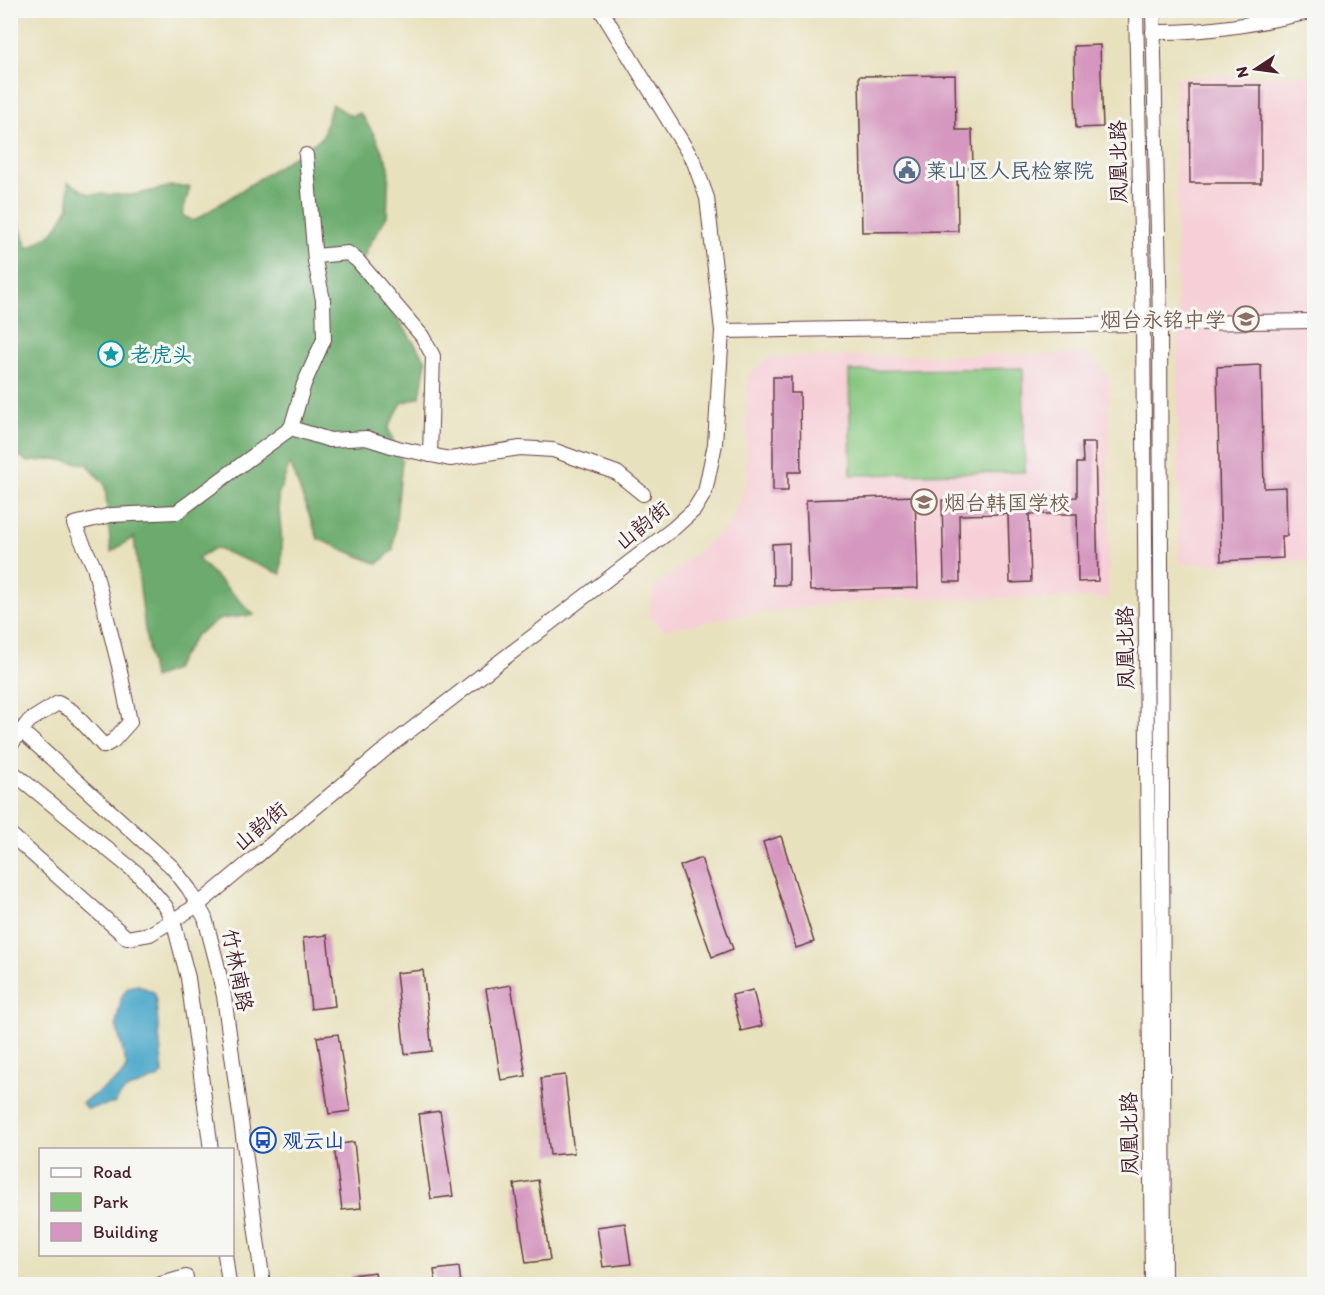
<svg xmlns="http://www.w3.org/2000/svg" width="1325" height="1295" font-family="Itim,'LXGW WenKai TC',sans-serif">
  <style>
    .built { fill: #f6cfd7 }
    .green { fill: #85c67e; stroke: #687254; stroke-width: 1.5 }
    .forest { fill: #6cab6d; stroke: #5b654c; stroke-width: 1.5 }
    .water { fill: #4ba8ca; stroke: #4a647a; stroke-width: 1.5 }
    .building { fill: #d597bf }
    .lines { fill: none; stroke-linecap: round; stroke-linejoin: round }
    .minor-tunnel { stroke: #c8baa0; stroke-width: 14; stroke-dasharray: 14 7; stroke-linecap: butt }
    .minor-casing { stroke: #623c41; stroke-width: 16 }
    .minor { stroke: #fff; stroke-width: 14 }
    .labels { text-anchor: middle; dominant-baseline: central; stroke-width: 6; stroke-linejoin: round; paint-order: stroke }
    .street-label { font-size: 21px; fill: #4a1f2b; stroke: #f6f6f2 }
    .service-label { font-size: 21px; fill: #4e5e75; stroke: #f6f6f2; text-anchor: start }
    .education-label { font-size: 21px; fill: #785e54; stroke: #f6f6f2; text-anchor: end }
    .culture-label { font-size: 21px; fill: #0d838f; stroke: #f6f6f2; text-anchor: start }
    .transit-label { font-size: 21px; fill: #164399; stroke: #f6f6f2; text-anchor: start }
  </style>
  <rect width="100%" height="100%" fill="#f6f6f2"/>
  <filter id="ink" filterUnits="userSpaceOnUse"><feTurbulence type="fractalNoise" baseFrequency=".0167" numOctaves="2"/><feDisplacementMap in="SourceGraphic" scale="12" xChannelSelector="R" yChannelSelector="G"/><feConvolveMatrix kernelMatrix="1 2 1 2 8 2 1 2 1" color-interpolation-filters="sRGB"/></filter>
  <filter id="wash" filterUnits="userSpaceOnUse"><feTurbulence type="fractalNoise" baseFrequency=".008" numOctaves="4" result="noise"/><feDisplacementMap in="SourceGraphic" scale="24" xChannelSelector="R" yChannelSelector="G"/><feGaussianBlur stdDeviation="1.35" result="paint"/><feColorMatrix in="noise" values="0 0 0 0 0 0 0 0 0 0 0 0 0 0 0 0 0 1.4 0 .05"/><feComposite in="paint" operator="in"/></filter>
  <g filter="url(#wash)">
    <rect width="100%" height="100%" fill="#e8e1bd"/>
    <g class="built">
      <polygon points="1314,75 1314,561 1179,564 1175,77"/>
      <polygon points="1088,354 1109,377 1109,598 877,599 743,615 664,630 649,617 653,589 732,522 746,482 747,376 770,357"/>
    </g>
    <polygon class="green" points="1023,368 1025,472 851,475 849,371"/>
    <polygon class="forest" points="332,104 351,116 360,113 375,136 389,166 387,216 368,247 359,269 390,307 426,361 420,397 402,403 388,428 402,461 393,550 378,564 318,539 290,463 278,496 282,544 281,574 215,548 197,558 254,615 220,619 196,635 173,671 153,678 145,630 134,537 111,552 105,485 87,464 53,459 28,462 11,450 17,378 13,288 10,278 10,214 15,214 28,248 53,233 69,207 68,182 89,194 133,195 172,186 190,187 182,215 194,221 322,138"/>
    <path class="water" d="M138,985L155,993L163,1074C149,1086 122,1083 116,1103L87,1109L82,1103L119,1078L127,1067L116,1024L122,996L128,987Z"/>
    <g id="blocks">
      <g class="building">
        <polygon points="1100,45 1103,127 1076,128 1074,46"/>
        <polygon points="955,75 956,130 972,130 973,168 957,168 958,231 862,232 859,76"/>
        <polygon points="1189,85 1261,85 1261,183 1190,183"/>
        <polygon points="1261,365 1264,488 1286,487 1287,536 1282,536 1283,558 1221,561 1217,367"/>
        <polygon points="773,377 791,377 791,393 800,393 801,472 788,472 788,491 773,491"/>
        <polygon points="1082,443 1095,443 1098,581 1078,582 1077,514 1029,514 1031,582 1010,583 1008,514 959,515 960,582 944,582 942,500 1077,497 1077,463 1083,463"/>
        <polygon points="915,496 918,588 810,591 806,500"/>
        <polygon points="789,543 789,585 773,585 772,544"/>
        <polygon points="781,836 814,942 796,948 763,842"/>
        <polygon points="701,858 733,949 712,957 680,866"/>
        <polygon points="327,935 335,1006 311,1009 303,938"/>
        <polygon points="423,970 432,1051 405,1054 396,973"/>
        <polygon points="511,985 526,1076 501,1080 486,989"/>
        <polygon points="753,990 762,1026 741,1031 732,995"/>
        <polygon points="338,1034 350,1111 329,1114 317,1037"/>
        <polygon points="565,1075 574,1153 550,1155 541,1078"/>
        <polygon points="440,1111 453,1196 431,1199 419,1114"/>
        <polygon points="354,1142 361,1208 342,1210 334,1145"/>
        <polygon points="538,1180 550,1260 526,1263 514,1184"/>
        <polygon points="625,1223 631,1264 603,1267 597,1227"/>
        <polygon points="459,1267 461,1284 436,1284 434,1270"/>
        <polygon points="375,1272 377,1284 352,1284 351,1275"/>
      </g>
    </g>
  </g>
  <g filter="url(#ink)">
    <use href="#blocks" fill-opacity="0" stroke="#623c41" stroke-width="1.5"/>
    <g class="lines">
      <polyline class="minor-tunnel" points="10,722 28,737"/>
      <g class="minor-casing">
        <g id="minor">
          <polyline points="1136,10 1143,324 1152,1284"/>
          <polyline points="1153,10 1160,323 1164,1284"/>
          <path d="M1153,32C1207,33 1261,23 1314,11"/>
          <polyline points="315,256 348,253 358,261 422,336 433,356 430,455"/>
          <polyline points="722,331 1314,321"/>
          <polyline points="291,428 304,384 324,339 323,300 315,261 306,155"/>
          <polyline points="28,737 172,867 189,889 205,918 216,960 224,996 263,1284"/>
          <polyline points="10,746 29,721 58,703 72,711 104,746 113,741 130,722 119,666 94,567 74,524 111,515 177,512 291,428 330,440 366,438 398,448 450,459 520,448 553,450 617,473 643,494"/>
          <polyline points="10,770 138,874 166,907 175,928 188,978 211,1150"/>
          <polyline points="10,834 127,938 150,934 198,905 382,752 674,528 694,510 705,492 715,444 722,331 707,198 694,162 601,10"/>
          <polyline points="225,1254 229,1284"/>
          <polyline points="161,1284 186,1277"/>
        </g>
      </g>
      <use href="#minor" class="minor"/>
    </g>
  </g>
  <defs>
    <g id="civic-ring" transform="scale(1.35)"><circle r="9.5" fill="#f6f6f2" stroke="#5c6f8a" stroke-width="1.5"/><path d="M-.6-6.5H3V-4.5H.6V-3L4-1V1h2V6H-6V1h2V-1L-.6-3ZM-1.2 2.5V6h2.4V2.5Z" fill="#5c6f8a"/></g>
    <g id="school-ring" transform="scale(1.35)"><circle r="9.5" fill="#f6f6f2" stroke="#8d6e63" stroke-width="1.5"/><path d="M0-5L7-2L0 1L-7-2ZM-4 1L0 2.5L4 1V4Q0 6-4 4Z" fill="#8d6e63"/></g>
    <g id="sight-ring" transform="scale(1.35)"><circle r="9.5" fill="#f6f6f2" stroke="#0f9aa8" stroke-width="1.5"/><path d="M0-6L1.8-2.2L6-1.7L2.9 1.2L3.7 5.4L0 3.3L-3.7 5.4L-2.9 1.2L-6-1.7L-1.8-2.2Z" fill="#0f9aa8"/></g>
    <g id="bus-ring" transform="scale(1.35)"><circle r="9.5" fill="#f6f6f2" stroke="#1a4fb4" stroke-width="1.5"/><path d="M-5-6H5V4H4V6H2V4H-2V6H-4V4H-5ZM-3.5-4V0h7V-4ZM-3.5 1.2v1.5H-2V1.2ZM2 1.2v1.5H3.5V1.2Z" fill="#1a4fb4"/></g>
  </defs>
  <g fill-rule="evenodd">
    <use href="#civic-ring" x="907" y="170"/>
    <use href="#school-ring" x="1246" y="319"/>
    <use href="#sight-ring" x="111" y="354"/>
    <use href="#school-ring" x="924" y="502"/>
    <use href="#bus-ring" x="263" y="1140"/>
  </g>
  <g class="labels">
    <g class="street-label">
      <text transform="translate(1118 162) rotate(-91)">凤凰北路</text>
      <text transform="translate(642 525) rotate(-39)">山韵街</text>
      <text transform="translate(1125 648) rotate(-91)">凤凰北路</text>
      <text transform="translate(260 826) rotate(-40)">山韵街</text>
      <text transform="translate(238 970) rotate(79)">竹林南路</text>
      <text transform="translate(1129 1134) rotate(-91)">凤凰北路</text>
    </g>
    <g class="service-label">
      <text x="926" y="170">莱山区人民检察院</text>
    </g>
    <g class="education-label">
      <text x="1226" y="319">烟台永铭中学</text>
      <text x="944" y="502" text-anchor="start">烟台韩国学校</text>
    </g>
    <g class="culture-label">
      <text x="130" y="354">老虎头</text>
    </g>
    <g class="transit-label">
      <text x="282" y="1140">观云山</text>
    </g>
  </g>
  <rect width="1325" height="1295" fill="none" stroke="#f6f6f2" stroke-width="36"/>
  <rect x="39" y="1148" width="195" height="108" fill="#f6f6f2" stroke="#b1a0a2" stroke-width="1.5"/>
  <rect x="51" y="1168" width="30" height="9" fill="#ffffff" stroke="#b1a0a2" stroke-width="1.5"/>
  <text x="93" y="1178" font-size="18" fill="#4a1f2b">Road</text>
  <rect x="51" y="1193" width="30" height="18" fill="#85c67e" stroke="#b1a0a2" stroke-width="1.5"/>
  <text x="93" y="1208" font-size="18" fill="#4a1f2b">Park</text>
  <rect x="51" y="1223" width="30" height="18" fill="#d597bf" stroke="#b1a0a2" stroke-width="1.5"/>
  <text x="93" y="1238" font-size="18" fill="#4a1f2b">Building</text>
  <g transform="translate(1256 69) rotate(257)" stroke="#f6f6f2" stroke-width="4.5" paint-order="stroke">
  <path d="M0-4.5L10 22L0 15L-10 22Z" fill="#4a1f2b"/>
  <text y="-9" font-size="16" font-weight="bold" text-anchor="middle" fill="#4a1f2b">N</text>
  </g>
</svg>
